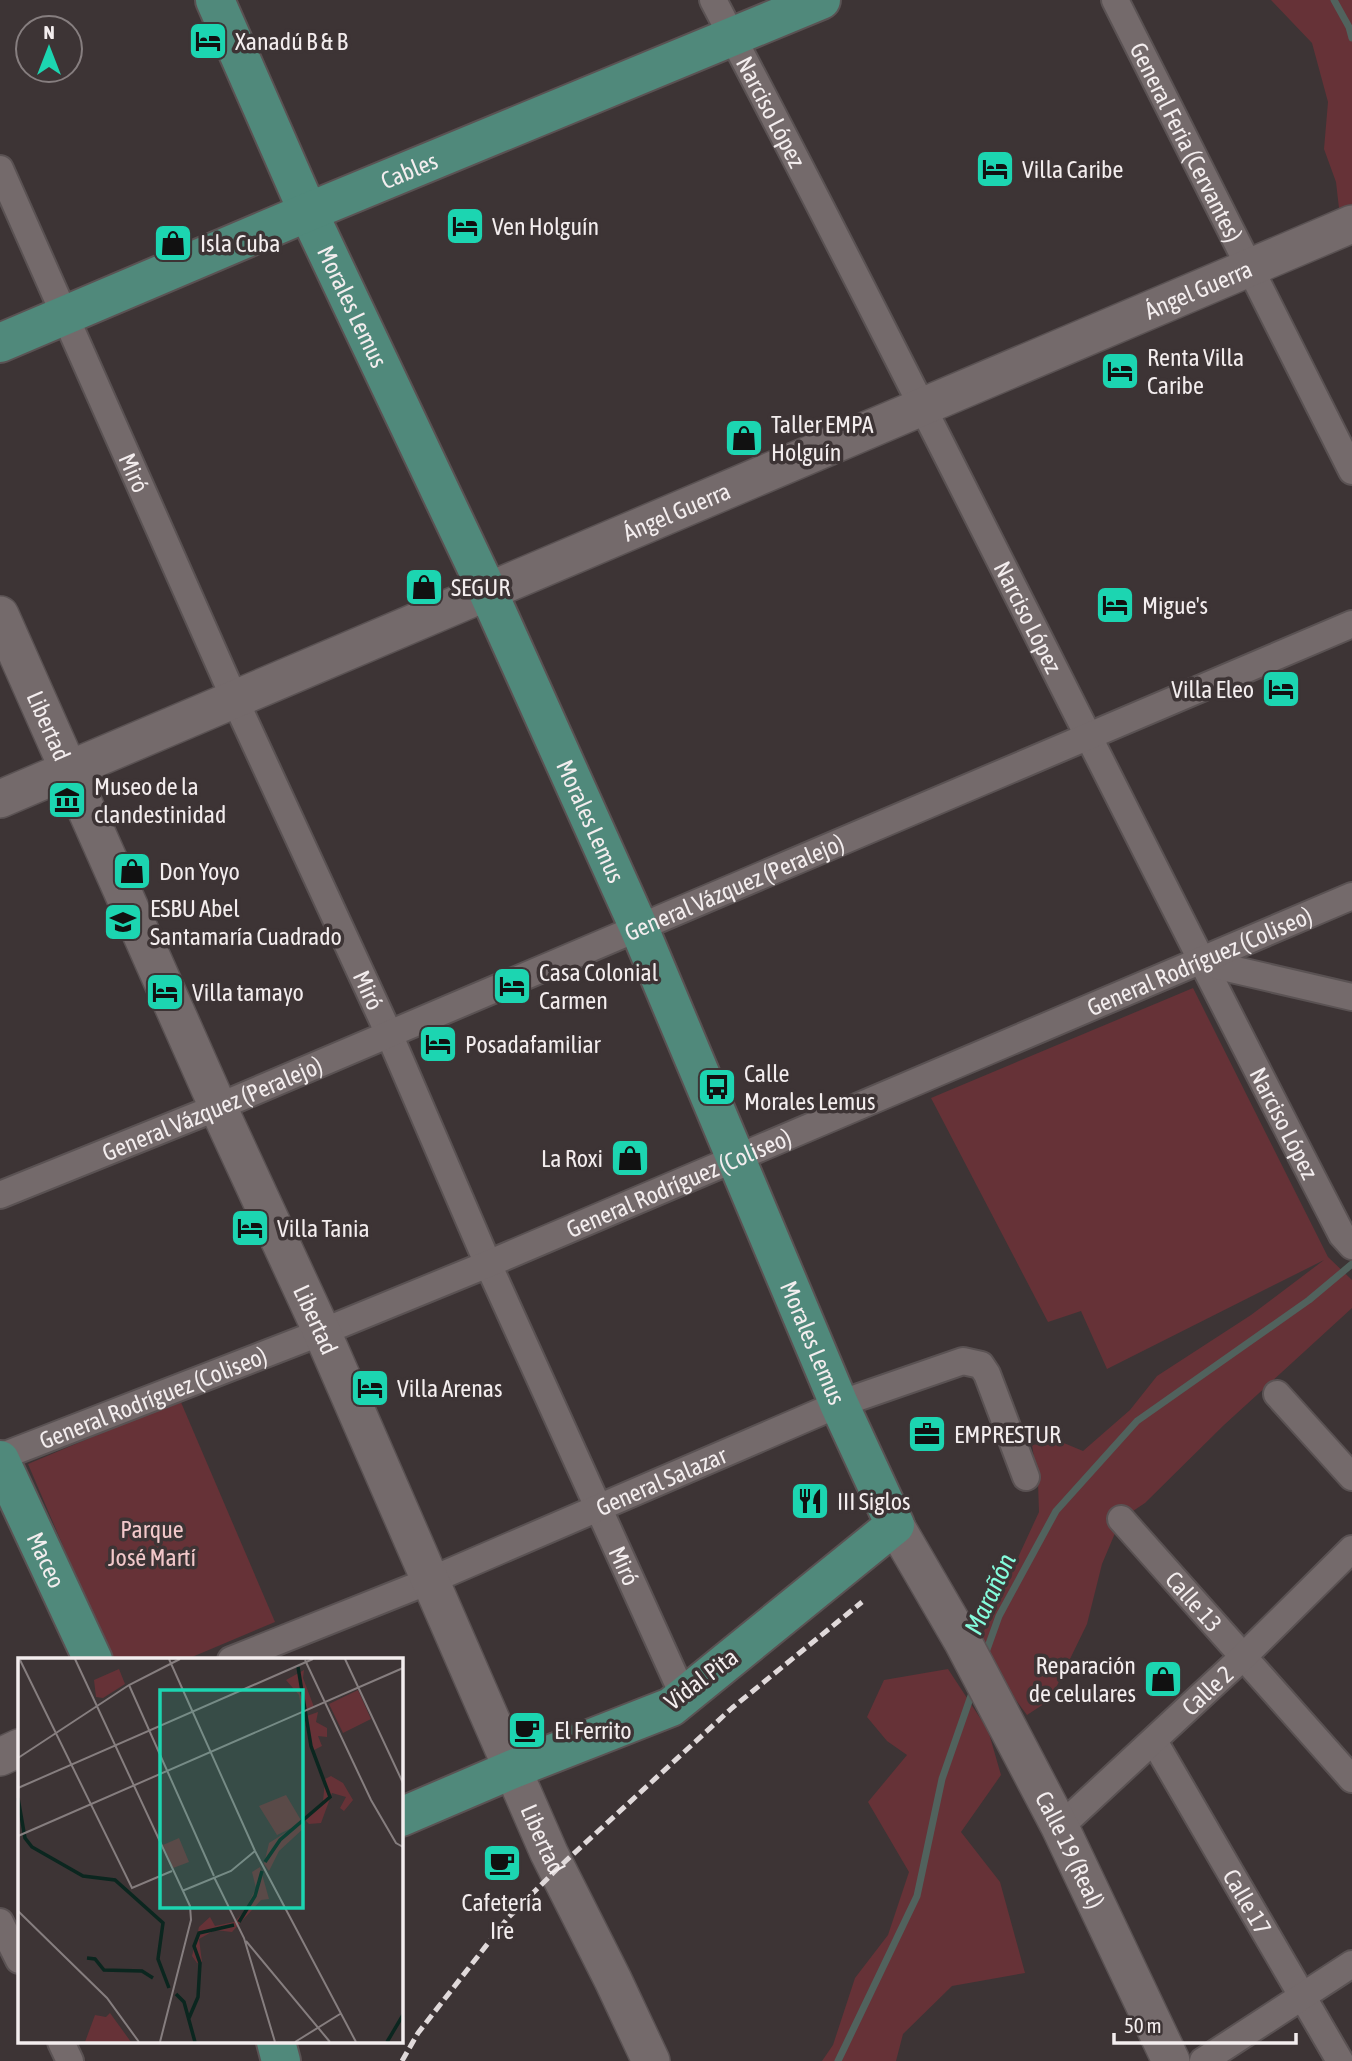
<svg xmlns="http://www.w3.org/2000/svg" width="1352" height="2061" font-family="'Asap Condensed',sans-serif">
  <style>
    .green { fill: #663237 }
    .lines { fill: none; stroke-linecap: round; stroke-linejoin: round }
    .stream { stroke: #51625d; stroke-width: 7 }
    .street-casing { stroke: #5a5253; stroke-width: 30 }
    .secondary-casing { stroke: #5a5253; stroke-width: 40 }
    .primary-casing { stroke: #5a5253; stroke-width: 42 }
    .street { stroke: #746a6b; stroke-width: 26 }
    .secondary { stroke: #746a6b; stroke-width: 37 }
    .primary { stroke: #50897b; stroke-width: 38 }
    .rail { stroke: #e0d9da; stroke-width: 5; stroke-dasharray: 10 5; stroke-linecap: butt }
    .labels { text-anchor: middle; dominant-baseline: central; stroke-width: 7; stroke-linejoin: round; paint-order: stroke }
    .poi-label { font-size: 24px; fill: #f3edee; stroke: #3d3435; text-anchor: start }
    .street-label { font-size: 24px; fill: #f3edee; stroke: #3d3435 }
    .park-label { font-size: 24px; fill: #f2c8ca; stroke: #3d3435 }
    .water-label { font-size: 26px; font-style: italic; fill: #84fcdc; stroke: #3d3435 }
    .inset-river { fill: none; stroke: #0b261f; stroke-width: 3.5 }
    .inset-road { fill: none; stroke: #867e7f; stroke-width: 2 }
    .view { fill: #1cd5b1; fill-opacity: 0.15; stroke: #1cd5b1; stroke-width: 3.5 }
    .inset-edge { fill: none; stroke: #f3edee; stroke-width: 3.5 }
  </style>
  <rect width="100%" height="100%" fill="#3d3435"/>
  <g class="green">
    <polygon points="1271,0 1352,0 1352,211 1340,217 1336,182 1324,149 1328,102 1312,43"/>
    <polygon points="1193,988 1328,1257 1352,1280 1352,1308 1224,1425 1145,1503 1121,1519 1102,1564 1087,1624 1050,1700 1027,1715 995,1672 978,1644 1039,1512 1038,1483 1032,1445 1059,1441 1083,1451 1130,1410 1157,1376 1251,1315 1324,1260 1107,1369 1081,1311 1048,1322 931,1098"/>
    <polygon points="180,1400 275,1622 185,1660 112,1660 28,1464"/>
    <polygon points="948,1669 988,1730 1001,1775 961,1832 1000,1882 1025,1973 952,1986 903,2034 896,2061 822,2061 833,2045 855,1978 888,1935 909,1872 868,1802 907,1755 887,1741 867,1717 884,1680"/>
  </g>
  <g class="lines">
    <g class="stream">
      <polyline points="1334,0 1349,27 1352,38"/>
      <polyline points="985,1655 999,1616 1056,1511 1137,1421 1309,1300 1352,1264"/>
      <polyline points="838,2061 917,1896 942,1779 973,1690"/>
    </g>
    <g class="street-casing">
      <g id="street">
        <path id="s1" d="M713,0C928,409 1129,824 1342,1235L1352,1246"/>
        <path id="s2" d="M1115,0L1352,471"/>
        <path id="s3" d="M0,169L235,700L389,1034L488,1264L684,1697"/>
        <polyline points="1201,962 1352,997"/>
        <path id="s4" d="M0,1195L218,1107L1352,624"/>
        <polyline points="1277,1394 1352,1477"/>
        <path id="s5" d="M0,1457L322,1332L488,1264L1352,896"/>
        <path id="s6" d="M1121,1519L1352,1779"/>
        <path id="s7" d="M231,1660L429,1581L839,1404L963,1361L981,1365L987,1374L1026,1477"/>
        <path id="s8" d="M1154,1741L1340,2061"/>
        <path id="s9" d="M1060,1827L1244,1656L1352,1549"/>
        <polyline points="0,1922 19,1960"/>
        <polyline points="61,2042 70,2061"/>
        <polyline points="1203,2061 1352,1964"/>
      </g>
    </g>
    <g class="secondary-casing">
      <g id="secondary">
        <path id="s10" d="M0,615L218,1107L322,1332L549,1853L613,1980L651,2061"/>
        <path id="s11" d="M0,799L1352,224"/>
        <path id="s12" d="M895,1525L963,1642L1060,1827L1171,2061"/>
        <polyline points="0,1757 19,1748"/>
      </g>
    </g>
    <g class="primary-casing">
      <g id="primary">
        <path id="s13" d="M215,0L308,212L488,592L639,928L839,1404L895,1525L671,1707L513,1769L401,1817"/>
        <path id="s14" d="M0,343L308,212L821,0"/>
        <path id="s15" d="M0,1460L93,1660"/>
        <polyline points="276,2042 281,2061"/>
      </g>
    </g>
    <use href="#street" class="street"/>
    <use href="#secondary" class="secondary"/>
    <use href="#primary" class="primary"/>
    <polyline class="rail" points="402,2061 418,2033 507,1919 557,1869 732,1708 862,1602"/>
  </g>
  <defs>
    <g id="hotel-square" transform="scale(2.0125)"><rect x="-9" y="-9" width="18" height="18" rx="4" fill="#1cd5b1" stroke="#3d3435"/><path d="M-6-4.5h1.5V1H6V5H4.5V3h-9V5H-6ZM-4 0a1.8 1.8 0 1 1 3.6 0ZM.5 0V-2.5h3Q6-2.5 6 0Z" fill="#111"/></g>
    <g id="shop-square" transform="scale(2.0125)"><rect x="-9" y="-9" width="18" height="18" rx="4" fill="#1cd5b1" stroke="#3d3435"/><path d="M-5-2.5h2.3a2.7 3.5 0 0 1 5.4 0H5L5.5 6h-11ZM-1.5-2.5h3a1.5 2.3 0 0 0-3 0Z" fill="#111"/></g>
    <g id="museum-square" transform="scale(2.0125)"><rect x="-9" y="-9" width="18" height="18" rx="4" fill="#1cd5b1" stroke="#3d3435"/><path d="M0-6L6-3V-2H-6V-3ZM-5-1h2V3h-2ZM-1-1h2V3h-2ZM3-1h2V3H3ZM-6 4H6V6H-6Z" fill="#111"/></g>
    <g id="school-square" transform="scale(2.0125)"><rect x="-9" y="-9" width="18" height="18" rx="4" fill="#1cd5b1" stroke="#3d3435"/><path d="M0-5L7-2L0 1L-7-2ZM-4 1L0 2.5L4 1V4Q0 6-4 4Z" fill="#111"/></g>
    <g id="bus-square" transform="scale(2.0125)"><rect x="-9" y="-9" width="18" height="18" rx="4" fill="#1cd5b1" stroke="#3d3435"/><path d="M-5-6H5V4H4V6H2V4H-2V6H-4V4H-5ZM-3.5-4V0h7V-4ZM-3.5 1.2v1.5H-2V1.2ZM2 1.2v1.5H3.5V1.2Z" fill="#111"/></g>
    <g id="office-square" transform="scale(2.0125)"><rect x="-9" y="-9" width="18" height="18" rx="4" fill="#1cd5b1" stroke="#3d3435"/><path d="M-6-3h4V-5.5h4V-3h4V5H-6ZM-1-4.5V-3h2v-1.5ZM-6 0V1H6V0Z" fill="#111"/></g>
    <g id="restaurant-square" transform="scale(2.0125)"><rect x="-9" y="-9" width="18" height="18" rx="4" fill="#1cd5b1" stroke="#3d3435"/><path d="M-5-6h1v4h1v-4h1v4h1v-4h1v5L-1.5 .5V6h-2V.5L-5-1ZM5-6V6H3V1.5H1.5Q1.5-4 5-6Z" fill="#111"/></g>
    <g id="cafe-square" transform="scale(2.0125)"><rect x="-9" y="-9" width="18" height="18" rx="4" fill="#1cd5b1" stroke="#3d3435"/><path d="M-5.5-4.5H6V0H3Q3 3.5 0 3.5H-2.5Q-5.5 3.5-5.5 0ZM3-3.2v2h1.7v-2ZM-6 4.5H4V6H-6Z" fill="#111"/></g>
  </defs>
  <g fill-rule="evenodd">
    <use href="#hotel-square" x="208" y="41"/>
    <use href="#hotel-square" x="995" y="169"/>
    <use href="#hotel-square" x="465" y="226"/>
    <use href="#shop-square" x="173" y="243"/>
    <use href="#hotel-square" x="1120" y="371"/>
    <use href="#shop-square" x="744" y="438"/>
    <use href="#shop-square" x="424" y="587"/>
    <use href="#hotel-square" x="1115" y="605"/>
    <use href="#hotel-square" x="1281" y="689"/>
    <use href="#museum-square" x="67" y="800"/>
    <use href="#shop-square" x="132" y="871"/>
    <use href="#school-square" x="123" y="922"/>
    <use href="#hotel-square" x="512" y="986"/>
    <use href="#hotel-square" x="165" y="992"/>
    <use href="#hotel-square" x="438" y="1044"/>
    <use href="#bus-square" x="717" y="1087"/>
    <use href="#shop-square" x="630" y="1158"/>
    <use href="#hotel-square" x="250" y="1228"/>
    <use href="#hotel-square" x="370" y="1388"/>
    <use href="#office-square" x="927" y="1434"/>
    <use href="#restaurant-square" x="810" y="1501"/>
    <use href="#shop-square" x="1163" y="1679"/>
    <use href="#cafe-square" x="527" y="1730"/>
    <use href="#cafe-square" x="502" y="1863"/>
  </g>
  <g class="labels">
    <g class="poi-label">
      <text x="235" y="41">Xanadú B &amp; B</text>
      <text x="1022" y="169">Villa Caribe</text>
      <text x="492" y="226">Ven Holguín</text>
      <text x="200" y="243">Isla Cuba</text>
      <text x="1147" y="357">Renta Villa<tspan x="1147" dy="28">Caribe</tspan></text>
      <text x="771" y="424">Taller EMPA<tspan x="771" dy="28">Holguín</tspan></text>
      <text x="451" y="587">SEGUR</text>
      <text x="1142" y="605">Migue's</text>
      <text x="1254" y="689" text-anchor="end">Villa Eleo</text>
      <text x="94" y="786">Museo de la<tspan x="94" dy="28">clandestinidad</tspan></text>
      <text x="159" y="871">Don Yoyo</text>
      <text x="150" y="908">ESBU Abel<tspan x="150" dy="28">Santamaría Cuadrado</tspan></text>
      <text x="539" y="972">Casa Colonial<tspan x="539" dy="28">Carmen</tspan></text>
      <text x="192" y="992">Villa tamayo</text>
      <text x="465" y="1044">Posadafamiliar</text>
      <text x="744" y="1073">Calle<tspan x="744" dy="28">Morales Lemus</tspan></text>
      <text x="603" y="1158" text-anchor="end">La Roxi</text>
      <text x="277" y="1228">Villa Tania</text>
      <text x="397" y="1388">Villa Arenas</text>
      <text x="954" y="1434">EMPRESTUR</text>
      <text x="837" y="1501">III Siglos</text>
      <text x="1136" y="1665" text-anchor="end">Reparación<tspan x="1136" dy="28">de celulares</tspan></text>
      <text x="554" y="1730">El Ferrito</text>
      <text x="502" y="1902" text-anchor="middle">Cafetería<tspan x="502" dy="28">Ire</tspan></text>
    </g>
    <g class="street-label">
      <text stroke="none"><textPath href="#s1" startOffset="126">Narciso López</textPath></text>
      <text stroke="none"><textPath href="#s2" startOffset="159">General Feria (Cervantes)</textPath></text>
      <text stroke="none"><textPath href="#s14" startOffset="444">Cables</textPath></text>
      <text stroke="none"><textPath href="#s11" startOffset="1302">Ángel Guerra</textPath></text>
      <text stroke="none"><textPath href="#s13" startOffset="336">Morales Lemus</textPath></text>
      <text stroke="none"><textPath href="#s3" startOffset="332">Miró</textPath></text>
      <text stroke="none"><textPath href="#s11" startOffset="735">Ángel Guerra</textPath></text>
      <text stroke="none"><textPath href="#s1" startOffset="693">Narciso López</textPath></text>
      <text stroke="none"><textPath href="#s10" startOffset="121">Libertad</textPath></text>
      <text stroke="none"><textPath href="#s13" startOffset="903">Morales Lemus</textPath></text>
      <text stroke="none"><textPath href="#s4" startOffset="796">General Vázquez (Peralejo)</textPath></text>
      <text stroke="none"><textPath href="#s5" startOffset="1298">General Rodríguez (Coliseo)</textPath></text>
      <text stroke="none"><textPath href="#s3" startOffset="900">Miró</textPath></text>
      <text stroke="none"><textPath href="#s4" startOffset="229">General Vázquez (Peralejo)</textPath></text>
      <text stroke="none"><textPath href="#s1" startOffset="1260">Narciso López</textPath></text>
      <text stroke="none"><textPath href="#s5" startOffset="732">General Rodríguez (Coliseo)</textPath></text>
      <text stroke="none"><textPath href="#s10" startOffset="772">Libertad</textPath></text>
      <text stroke="none"><textPath href="#s13" startOffset="1470">Morales Lemus</textPath></text>
      <text stroke="none"><textPath href="#s5" startOffset="164">General Rodríguez (Coliseo)</textPath></text>
      <text stroke="none"><textPath href="#s7" startOffset="466">General Salazar</textPath></text>
      <text stroke="none"><textPath href="#s15" startOffset="110">Maceo</textPath></text>
      <text stroke="none"><textPath href="#s3" startOffset="1530">Miró</textPath></text>
      <text stroke="none"><textPath href="#s6" startOffset="110">Calle 13</textPath></text>
      <text transform="translate(701 1679) rotate(-37)">Vidal Pita</text>
      <text stroke="none"><textPath href="#s9" startOffset="201">Calle 2</textPath></text>
      <text stroke="none"><textPath href="#s10" startOffset="1339">Libertad</textPath></text>
      <text stroke="none"><textPath href="#s12" startOffset="369">Calle 19 (Real)</textPath></text>
      <text stroke="none"><textPath href="#s8" startOffset="186">Calle 17</textPath></text>
    </g>
    <g class="park-label">
      <text x="152" y="1529">Parque<tspan x="152" dy="28">José Martí</tspan></text>
    </g>
    <g class="water-label">
      <text transform="translate(990 1594) rotate(-65)">Marañón</text>
    </g>
  </g>
  <g transform="translate(18 1658)">
    <rect width="385" height="385" fill="#3d3435"/>
    <path d="M101,11L107,26L85,40L78,39L76,22ZM286,12L285,20L296,49L284,55L281,37L268,22ZM340,32L353,61L325,75L311,46ZM300,54L298,64L309,70V79L300,78L304,88L294,93L286,59ZM313,118L325,125L335,142L326,153L322,150L328,139L314,135L303,165L291,166L287,162L305,144L307,121ZM268,137L287,169L261,193L251,213L246,206L251,185L278,168L259,177L241,148ZM161,180L171,204L155,210L145,187ZM242,209L251,241L243,242L214,274L197,272L181,281L184,304L179,305L174,298L181,269L192,259L197,268L216,264L226,254L238,230L234,214ZM92,355L113,384H67L77,357L88,359Z" fill="#663237"/>
    <path class="inset-river" d="M0,140L7,180L14,189L65,218L97,222L145,265L140,301L151,330M247,204L262,182L312,139L293,88L280,9M221,264L237,238L244,213M69,300L77,301L86,312L124,313L135,320M158,336L166,344L177,384M171,360L180,339L182,305L176,288L181,275L216,267M369,384L385,357"/>
    <path class="inset-road" d="M57,1L172,248L173,262L142,384M151,1L237,193L338,384M327,1L385,125M2,2L114,230L154,213M287,2L353,142L378,185L385,189M111,27L196,218M0,100L111,27L162,1M0,130L295,1M0,178L385,10M196,219L226,280L257,384M164,233L213,213L237,193M0,253L89,340L121,384M228,283L312,384M277,384L322,356"/>
    <path class="view" d="M142,32H285V250H142Z"/>
    <rect width="385" height="385" class="inset-edge"/>
  </g>
  <g transform="translate(49 49)"><circle r="33" fill="#3d3435" stroke="#867e7f" stroke-width="2"/>
  <path d="M0-5L12 26L0 18L-12 26Z" fill="#1cd5b1"/>
  <text y="-10" font-size="19" font-weight="bold" text-anchor="middle" fill="#f3edee">N</text>
  </g>
  <path d="M1114 2033v10h182v-10" fill="none" stroke="#f3edee" stroke-width="3.5"/>
  <text x="1124" y="2033" font-size="21" fill="#f3edee" stroke="#3d3435" stroke-width="5" paint-order="stroke">50 m</text>
</svg>
